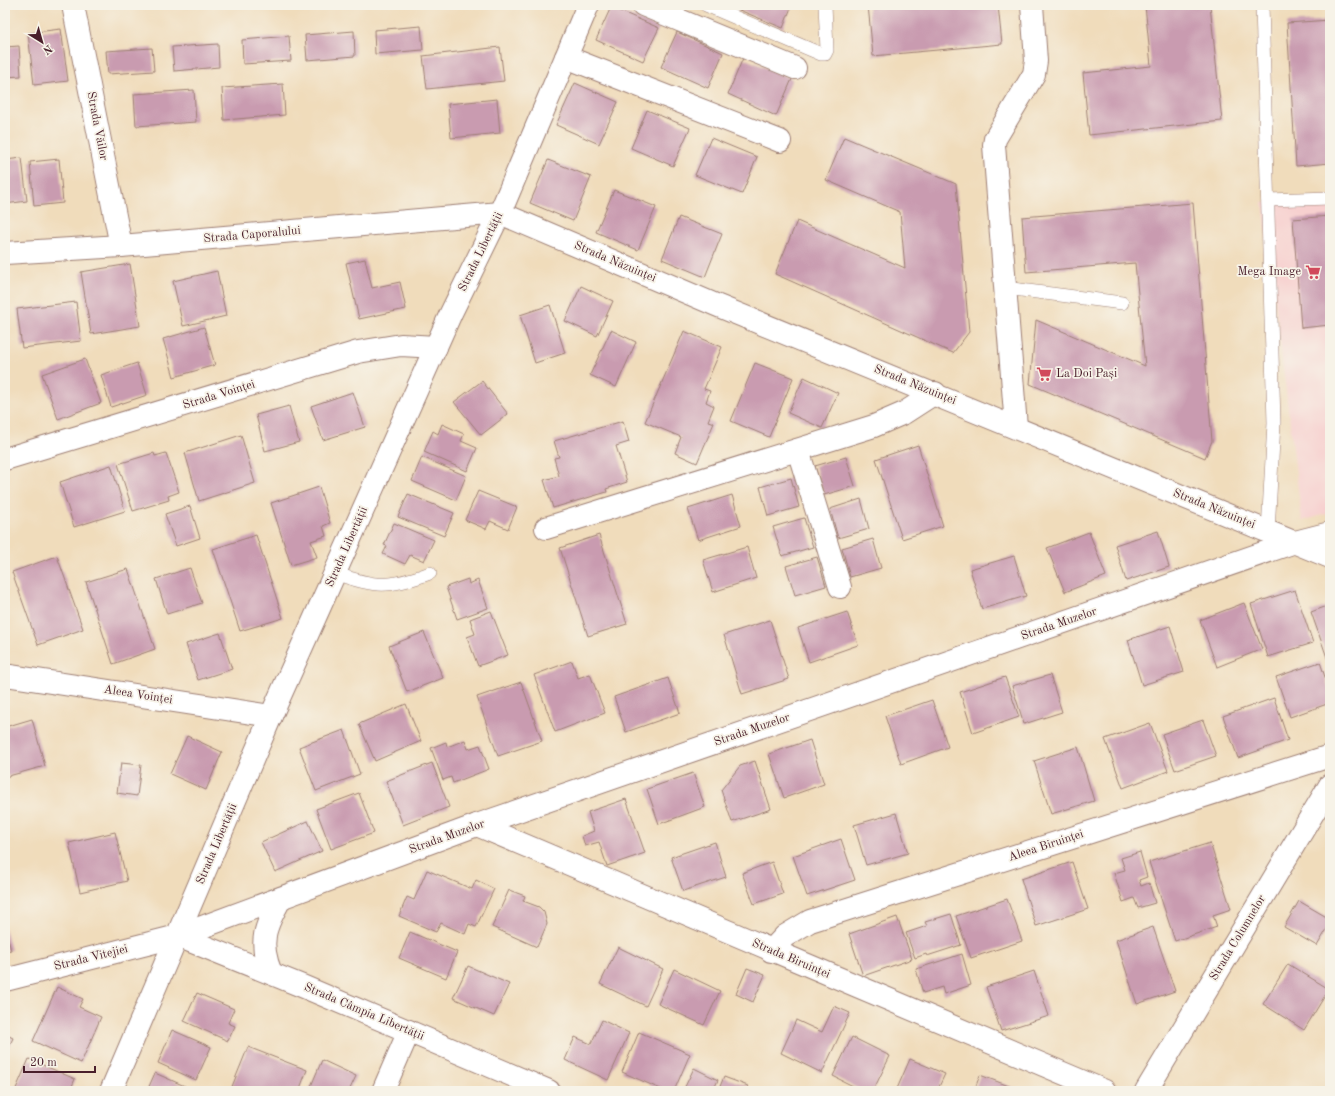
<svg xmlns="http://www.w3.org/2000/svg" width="1335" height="1096" font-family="'Old Standard TT',serif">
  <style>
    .built { fill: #f7d0cf }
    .building { fill: #c99bb0 }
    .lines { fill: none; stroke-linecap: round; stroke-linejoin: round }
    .lane-casing { stroke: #9d7e73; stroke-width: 14 }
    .street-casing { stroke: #9d7e73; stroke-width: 24 }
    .lane { stroke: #fff; stroke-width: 13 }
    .street { stroke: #fff; stroke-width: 22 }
    .labels { text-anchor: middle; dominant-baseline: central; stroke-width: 3.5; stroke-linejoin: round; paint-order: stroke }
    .street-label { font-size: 12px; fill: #4a1f2b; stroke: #f7f3e8 }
    .poi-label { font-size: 12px; fill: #4a1f2b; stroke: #f7f3e8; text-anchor: end }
  </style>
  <rect width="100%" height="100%" fill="#f7f3e8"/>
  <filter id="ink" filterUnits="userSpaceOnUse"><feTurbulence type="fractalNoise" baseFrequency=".025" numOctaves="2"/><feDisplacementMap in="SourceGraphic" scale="8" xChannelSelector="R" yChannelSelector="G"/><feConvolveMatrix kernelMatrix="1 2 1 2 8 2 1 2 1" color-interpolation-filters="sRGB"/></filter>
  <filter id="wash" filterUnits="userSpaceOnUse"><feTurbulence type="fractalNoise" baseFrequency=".012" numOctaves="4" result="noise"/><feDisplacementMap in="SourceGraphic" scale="16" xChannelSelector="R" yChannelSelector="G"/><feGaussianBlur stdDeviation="0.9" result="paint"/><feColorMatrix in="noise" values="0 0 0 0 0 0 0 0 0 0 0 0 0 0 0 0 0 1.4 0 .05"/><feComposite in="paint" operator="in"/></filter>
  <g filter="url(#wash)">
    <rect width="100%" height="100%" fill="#f0dcbb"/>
    <polygon class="built" points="1330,197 1330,513 1302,521 1263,203"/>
    <g id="blocks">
      <g class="building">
        <polygon points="727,5 792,5 783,28"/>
        <polygon points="868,5 998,5 1002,44 873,56"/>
        <polygon points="1145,5 1210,5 1222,121 1089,135 1083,73 1151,66"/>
        <polygon points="611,7 659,28 643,61 596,40"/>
        <polygon points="1330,20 1330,163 1296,166 1287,23"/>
        <polygon points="421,26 423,50 375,54 374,30"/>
        <polygon points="61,29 68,81 34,85 28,33"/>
        <polygon points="354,31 355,56 307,60 305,35"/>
        <polygon points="677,32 723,53 708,88 661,67"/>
        <polygon points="289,36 291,61 243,64 242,40"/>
        <polygon points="218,44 219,67 174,71 172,47"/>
        <polygon points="19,46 21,76 5,77 5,47"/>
        <polygon points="500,47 504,81 427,89 423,56"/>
        <polygon points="152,48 154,71 108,74 106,51"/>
        <polygon points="743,58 792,79 776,116 728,94"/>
        <polygon points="575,83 618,102 599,144 556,125"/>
        <polygon points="283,84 285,115 224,120 222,88"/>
        <polygon points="194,90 196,122 136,126 134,94"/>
        <polygon points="497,99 500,133 451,138 448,104"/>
        <polygon points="647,110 690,128 673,166 631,148"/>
        <polygon points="844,137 956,184 969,332 953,353 775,274 797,221 905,268 900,212 826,180"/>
        <polygon points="711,138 757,157 742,194 695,175"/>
        <polygon points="22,158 27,201 5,204 5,160"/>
        <polygon points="59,159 63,203 34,206 30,162"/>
        <polygon points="548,160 591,177 573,221 530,203"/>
        <polygon points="614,190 656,207 638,250 596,232"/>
        <polygon points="1193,203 1212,441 1205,458 1030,384 1036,320 1145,366 1135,263 1026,272 1022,217"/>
        <polygon points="1330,216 1330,325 1301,328 1293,219"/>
        <polygon points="679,217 722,234 705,277 662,259"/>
        <polygon points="365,259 372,288 400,282 406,309 359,319 346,263"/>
        <polygon points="130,264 140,326 91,334 81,272"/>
        <polygon points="217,271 226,316 183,326 173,281"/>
        <polygon points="581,286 613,301 597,336 565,321"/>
        <polygon points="76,302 81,341 22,348 17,309"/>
        <polygon points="550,305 565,353 535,363 520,315"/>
        <polygon points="204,327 215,365 174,377 163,339"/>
        <polygon points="611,330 636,342 616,387 590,375"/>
        <polygon points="684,331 722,347 704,389 710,391 706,402 714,406 708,421 714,423 697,463 675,453 681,437 645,422"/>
        <polygon points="85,359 101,403 58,419 42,374"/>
        <polygon points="137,363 147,395 111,407 101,375"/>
        <polygon points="755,363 793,378 769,437 731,421"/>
        <polygon points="804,377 838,393 822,428 788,413"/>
        <polygon points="482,381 508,414 481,435 454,402"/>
        <polygon points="353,392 365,427 323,440 311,406"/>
        <polygon points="289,406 299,442 265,451 256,415"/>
        <polygon points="623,421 629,442 616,446 627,482 606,489 607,492 553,508 544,480 559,476 554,458 559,457 554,441"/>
        <polygon points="442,424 464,434 461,441 477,448 467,471 424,452 433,431 438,434"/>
        <polygon points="241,435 255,483 199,501 185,453"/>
        <polygon points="918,445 943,526 902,539 876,459"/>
        <polygon points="154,453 155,456 166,453 179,492 168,496 169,500 133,511 118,464"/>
        <polygon points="422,457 466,476 456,500 412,481"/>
        <polygon points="846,457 855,486 824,495 815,466"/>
        <polygon points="111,465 125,511 74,527 60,482"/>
        <polygon points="791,478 799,507 768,516 760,487"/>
        <polygon points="319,487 330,523 323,526 326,536 311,541 317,557 291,565 271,503"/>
        <polygon points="478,491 517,507 508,529 490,521 486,529 465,520"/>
        <polygon points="408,494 454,513 444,536 398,517"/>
        <polygon points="732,495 741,526 698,540 688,509"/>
        <polygon points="861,499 869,529 838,538 830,509"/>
        <polygon points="190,506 200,538 176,546 165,514"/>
        <polygon points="804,518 813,547 782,556 773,527"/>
        <polygon points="394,523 434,540 424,561 410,555 405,564 383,554 387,546 384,545"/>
        <polygon points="1158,531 1169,567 1126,581 1115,545"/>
        <polygon points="1089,532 1106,576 1065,592 1047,548"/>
        <polygon points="256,535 283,618 240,631 213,549"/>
        <polygon points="599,535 627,624 588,636 560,548"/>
        <polygon points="873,539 881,568 850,577 842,548"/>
        <polygon points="747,547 756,578 713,592 703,560"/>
        <polygon points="57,556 83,629 38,645 12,572"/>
        <polygon points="1014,556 1026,596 982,609 970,569"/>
        <polygon points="817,557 826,586 795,595 786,566"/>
        <polygon points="190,568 202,603 167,614 156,579"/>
        <polygon points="128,569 155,649 113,664 86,582"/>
        <polygon points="468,579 469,584 478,580 488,608 457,619 446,587"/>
        <polygon points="1295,590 1313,643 1268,657 1251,604"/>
        <polygon points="1244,603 1262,649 1217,667 1200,620"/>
        <polygon points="1330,605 1330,666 1311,612"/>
        <polygon points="491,611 508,655 478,666 467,637 475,634 470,619"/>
        <polygon points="847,612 858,645 809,662 798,628"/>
        <polygon points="770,620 789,679 742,694 724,635"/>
        <polygon points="1170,626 1184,672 1142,685 1128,640"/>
        <polygon points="424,632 443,678 407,692 389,646"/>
        <polygon points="220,633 232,669 198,680 186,644"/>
        <polygon points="572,661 578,678 590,674 605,713 555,732 534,675"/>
        <polygon points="1320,662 1330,692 1330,703 1290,717 1276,677"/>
        <polygon points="1050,675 1062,712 1024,724 1012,686"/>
        <polygon points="1005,677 1019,717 973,733 960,692"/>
        <polygon points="668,678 680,713 626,732 614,697"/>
        <polygon points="521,682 542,741 498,756 477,697"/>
        <polygon points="1274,698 1288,740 1238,758 1223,716"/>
        <polygon points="932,700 948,747 901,764 885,716"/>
        <polygon points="406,704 421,741 375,761 359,724"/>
        <polygon points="32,719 45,766 5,777 5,727"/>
        <polygon points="1203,720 1216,756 1175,770 1162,734"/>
        <polygon points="1150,723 1168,771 1123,788 1105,739"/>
        <polygon points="344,730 360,774 316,791 299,747"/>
        <polygon points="187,736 222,752 206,790 170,774"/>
        <polygon points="465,740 468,749 480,745 489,769 453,783 451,777 443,780 431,748 446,742 447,747"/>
        <polygon points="810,740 824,784 784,798 769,754"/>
        <polygon points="1078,747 1094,801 1051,814 1034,761"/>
        <polygon points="755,761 771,809 732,822 721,790 740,766"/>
        <polygon points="121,763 141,765 137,796 117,793"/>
        <polygon points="432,763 449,807 403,825 386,781"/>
        <polygon points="693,773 705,807 659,824 647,789"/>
        <polygon points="359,793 374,833 331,849 316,809"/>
        <polygon points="626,799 645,853 607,866 599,842 585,846 582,836 594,831 588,812"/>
        <polygon points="896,813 908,853 866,865 854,825"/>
        <polygon points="308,821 322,851 275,872 261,842"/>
        <polygon points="115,832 127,881 80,892 69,843"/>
        <polygon points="841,839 855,880 807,896 793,856"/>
        <polygon points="715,842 726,877 683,891 671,857"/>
        <polygon points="1210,843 1231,909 1213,915 1217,927 1175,941 1149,862"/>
        <polygon points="1140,852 1147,877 1139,880 1141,886 1149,883 1155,903 1138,908 1134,898 1123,902 1114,873 1125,870 1121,858"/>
        <polygon points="772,862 783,894 754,904 742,873"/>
        <polygon points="1072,862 1088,909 1036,926 1021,879"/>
        <polygon points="427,870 472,889 476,880 494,889 476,927 469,924 465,934 441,923 436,932 399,916 407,897 414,900"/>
        <polygon points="509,890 525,896 523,901 539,907 544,912 547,924 537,947 492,927"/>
        <polygon points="1007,899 1022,941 971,958 956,916"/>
        <polygon points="1299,901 1330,919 1330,924 1317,946 1284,927"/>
        <polygon points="951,914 961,945 927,956 926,954 915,958 906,933 927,926 925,922"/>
        <polygon points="897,917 912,959 863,976 849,934"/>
        <polygon points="1153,927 1175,991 1137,1004 1116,940"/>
        <polygon points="5,928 11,950 5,951"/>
        <polygon points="410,932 457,952 446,978 399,958"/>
        <polygon points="618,947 663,969 646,1006 600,984"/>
        <polygon points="962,954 971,985 944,994 942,987 923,993 916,969"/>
        <polygon points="1288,964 1329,989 1304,1030 1263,1004"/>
        <polygon points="468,966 509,984 494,1016 453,998"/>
        <polygon points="747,968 765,975 753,1002 736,994"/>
        <polygon points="674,969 720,991 704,1025 658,1004"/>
        <polygon points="1034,971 1049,1016 1001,1031 986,987"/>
        <polygon points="57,987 83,999 79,1007 101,1017 81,1063 33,1041"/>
        <polygon points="197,993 234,1009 228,1023 235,1026 228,1041 184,1021"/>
        <polygon points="834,1006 850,1013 822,1073 781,1053 796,1020 822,1032"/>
        <polygon points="602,1020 629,1033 608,1080 565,1060 575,1037 591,1044"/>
        <polygon points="172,1030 211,1047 196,1080 158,1063"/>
        <polygon points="639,1032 690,1054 674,1091 665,1091 622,1072"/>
        <polygon points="5,1034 13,1038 5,1055"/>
        <polygon points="852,1037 890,1056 873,1091 863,1091 833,1076"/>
        <polygon points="248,1047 307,1070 299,1091 236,1091 231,1089"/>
        <polygon points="29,1059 75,1079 70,1091 15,1091"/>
        <polygon points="910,1059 945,1074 937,1091 896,1091"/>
        <polygon points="322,1060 356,1076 349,1091 309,1091"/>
        <polygon points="694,1068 718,1080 713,1091 683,1091"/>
        <polygon points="155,1073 196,1091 147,1091"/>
        <polygon points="980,1075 1022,1091 974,1091"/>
        <polygon points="724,1077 748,1086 746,1091 718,1091"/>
      </g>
    </g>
  </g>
  <g filter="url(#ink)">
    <use href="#blocks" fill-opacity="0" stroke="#9d7e73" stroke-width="1"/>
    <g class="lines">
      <g class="lane-casing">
        <g id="lane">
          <polyline points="706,5 821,54 825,54 827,50 825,5"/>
          <polyline points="1262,5 1274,423 1268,531"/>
          <polyline points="1268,200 1330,198"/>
          <polyline points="1005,288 1122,303"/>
          <path d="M335,573C375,588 390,588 430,573"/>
        </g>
      </g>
      <g class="street-casing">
        <g id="street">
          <polyline points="73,5 121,246"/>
          <polyline points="643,5 795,68"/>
          <polyline points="566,57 780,141"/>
          <polyline points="5,253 121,246 500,213 716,305 1330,557"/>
          <polyline points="1016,427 994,145 995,139 1034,74 1036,61 1032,5"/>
          <polyline points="798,450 840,587"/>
          <polyline points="5,459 358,352 401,345 436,347"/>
          <polyline points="546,528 874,426 904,413 935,393"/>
          <polyline points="5,675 271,716"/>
          <polyline points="477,825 1105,1091"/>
          <polyline points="178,936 302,986 549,1091"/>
          <polyline points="771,951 785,936 810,921 1330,756"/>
          <path d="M271,973C258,942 265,926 281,898"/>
          <polyline points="5,980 178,936 477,825 1295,542 1330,533"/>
          <polyline points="111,1091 271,716 451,313 500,213 588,5"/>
          <polyline points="383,1091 409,1031"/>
          <polyline points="1146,1091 1330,785"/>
        </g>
      </g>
      <use href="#lane" class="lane"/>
      <use href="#street" class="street"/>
    </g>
  </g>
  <defs>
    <g id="supermarket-bare" transform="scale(1.2)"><path d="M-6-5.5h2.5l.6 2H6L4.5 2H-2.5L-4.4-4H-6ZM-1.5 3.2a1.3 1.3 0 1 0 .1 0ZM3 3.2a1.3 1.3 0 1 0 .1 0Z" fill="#d1495b" stroke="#f7f3e8" stroke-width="2.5" paint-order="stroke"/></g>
  </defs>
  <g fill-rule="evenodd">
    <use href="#supermarket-bare" x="1313" y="272"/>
    <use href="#supermarket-bare" x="1044" y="374"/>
  </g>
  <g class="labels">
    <g class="street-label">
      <text transform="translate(97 126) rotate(79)">Strada Văilor</text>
      <text transform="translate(252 235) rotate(-5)">Strada Caporalului</text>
      <text transform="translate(481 252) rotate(-64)">Strada Libertății</text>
      <text transform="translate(615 262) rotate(23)">Strada Năzuinței</text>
      <text transform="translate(915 385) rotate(22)">Strada Năzuinței</text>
      <text transform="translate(219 395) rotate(-17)">Strada Voinței</text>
      <text transform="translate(1214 509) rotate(22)">Strada Năzuinței</text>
      <text transform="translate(347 547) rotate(-66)">Strada Libertății</text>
      <text transform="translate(1059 624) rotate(-19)">Strada Muzelor</text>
      <text transform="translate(138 695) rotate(9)">Aleea Voinței</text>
      <text transform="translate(752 730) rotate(-19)">Strada Muzelor</text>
      <text transform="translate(447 837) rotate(-20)">Strada Muzelor</text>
      <text transform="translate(217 844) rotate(-67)">Strada Libertății</text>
      <text transform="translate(1046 846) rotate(-18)">Aleea Biruinței</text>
      <text transform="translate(1238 938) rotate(-59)">Strada Columnelor</text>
      <text transform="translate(91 958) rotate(-14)">Strada Vitejiei</text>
      <text transform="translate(791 959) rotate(23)">Strada Biruinței</text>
      <text transform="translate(364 1012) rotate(23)">Strada Câmpia Libertății</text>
    </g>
    <g class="poi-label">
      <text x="1301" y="272">Mega Image</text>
      <text x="1056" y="374" text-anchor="start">La Doi Pași</text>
    </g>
  </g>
  <rect width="1335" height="1096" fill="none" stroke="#f7f3e8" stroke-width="20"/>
  <g transform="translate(42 42) rotate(143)" stroke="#f7f3e8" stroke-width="3" paint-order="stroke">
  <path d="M0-3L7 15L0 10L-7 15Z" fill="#4a1f2b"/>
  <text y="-6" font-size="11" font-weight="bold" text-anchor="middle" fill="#4a1f2b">N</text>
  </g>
  <path d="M24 1066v6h71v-6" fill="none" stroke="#4a1f2b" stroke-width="2"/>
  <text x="30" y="1066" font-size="12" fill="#4a1f2b" stroke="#f7f3e8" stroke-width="3" paint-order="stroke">20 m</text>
</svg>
